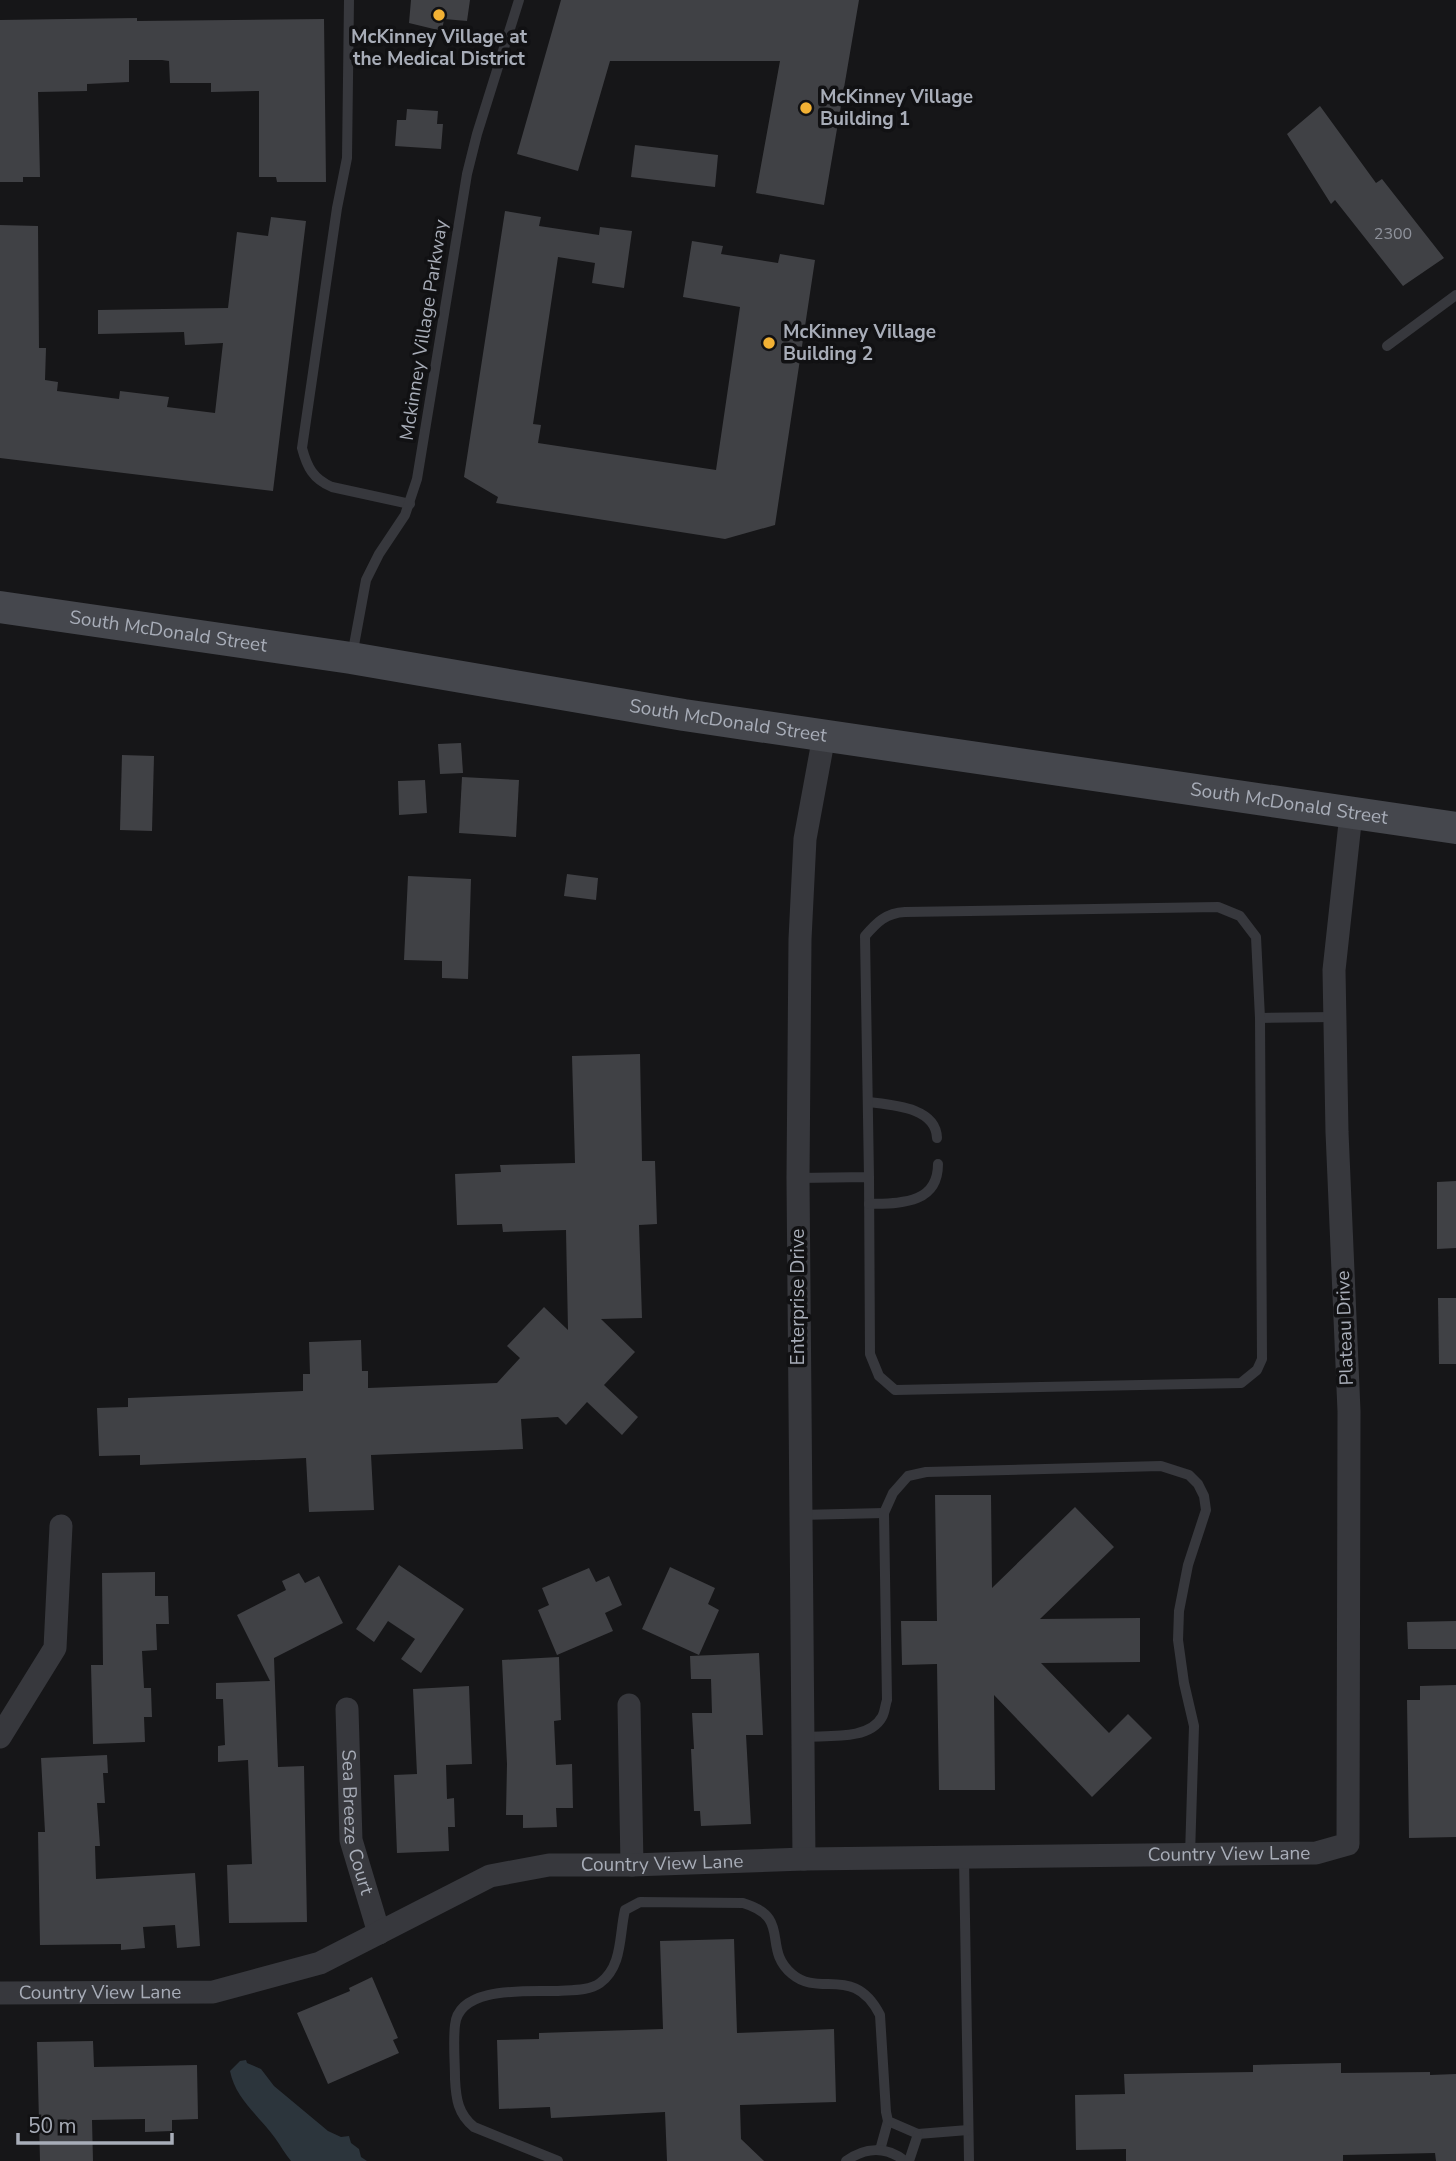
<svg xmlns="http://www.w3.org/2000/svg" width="1456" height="2161" font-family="'Nunito Sans',sans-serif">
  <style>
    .water { fill: #2c353c }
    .building { fill: #404145 }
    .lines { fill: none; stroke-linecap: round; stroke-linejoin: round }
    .lane { stroke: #37383d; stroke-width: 10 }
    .street { stroke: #37383d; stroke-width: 23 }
    .secondary { stroke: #45474d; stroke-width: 32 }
    .poi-dot { fill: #f2b134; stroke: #111113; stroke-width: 2.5 }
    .labels { text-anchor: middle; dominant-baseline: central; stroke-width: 7; stroke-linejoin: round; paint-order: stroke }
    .number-label { font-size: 16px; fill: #8e929b }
    .poi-label { font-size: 19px; font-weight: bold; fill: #a8adb8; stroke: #111113; text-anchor: start }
    .street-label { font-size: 19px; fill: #a8adb8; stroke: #111113 }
  </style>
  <rect width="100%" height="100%" fill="#161618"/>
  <path class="water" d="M246,2060L247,2063L261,2069L274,2086L328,2131L341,2137L349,2136L351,2143L359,2149L361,2157L367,2161H291C285,2154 281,2146 275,2138C259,2116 235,2098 230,2071L240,2061Z"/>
  <g class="building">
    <polygon points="411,0 470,0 467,21 444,19 442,31 409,23"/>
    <polygon points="561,0 859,0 824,205 756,193 780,61 610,61 578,171 517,154"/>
    <polygon points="137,18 137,21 324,19 326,182 277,182 276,177 259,177 259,91 211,92 211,83 170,83 169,61 162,60 129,60 129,82 87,84 87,91 38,92 40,177 23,177 23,182 0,182 0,20"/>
    <polygon points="1320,106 1376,183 1382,179 1444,258 1403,286 1335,200 1331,204 1287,134"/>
    <polygon points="407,109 438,111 437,124 443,124 441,149 395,146 397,120 406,120"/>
    <polygon points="635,145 718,155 715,187 631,177"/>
    <polygon points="505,211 541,217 539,226 599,235 600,227 632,231 624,288 592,283 595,263 558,257 533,424 541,425 538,443 716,470 740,307 683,297 692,241 723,246 721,254 778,263 780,254 815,260 775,525 725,539 496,503 498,497 464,477"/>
    <polygon points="271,217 306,221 273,491 0,458 0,225 38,226 39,348 46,348 45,380 58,382 57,391 119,399 120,391 169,397 167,407 215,413 223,343 185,345 184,332 98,334 98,310 228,308 237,232 268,236"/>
    <polygon points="461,743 463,773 440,774 438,744"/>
    <polygon points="122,755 154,756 152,831 120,830"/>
    <polygon points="462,777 519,780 516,837 459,833"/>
    <polygon points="425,780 427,813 399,815 398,781"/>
    <polygon points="567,874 598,878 596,900 564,896"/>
    <polygon points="408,876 471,879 468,979 442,978 442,961 404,960"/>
    <polygon points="640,1054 642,1161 655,1161 657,1224 639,1225 642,1318 601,1319 635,1352 604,1385 638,1417 622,1435 587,1402 566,1425 558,1417 521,1419 523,1449 371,1455 374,1510 309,1512 306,1458 140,1465 140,1455 99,1456 97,1408 128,1407 128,1398 303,1391 303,1374 310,1374 309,1342 361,1340 362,1371 368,1371 368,1388 497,1383 520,1358 507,1346 544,1307 568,1330 566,1230 503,1232 502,1224 457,1225 455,1174 501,1172 500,1165 575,1163 572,1056"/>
    <polygon points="1456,1181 1456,1248 1437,1249 1437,1182"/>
    <polygon points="1438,1298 1456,1298 1456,1364 1439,1364"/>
    <polygon points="935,1495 991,1495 992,1588 1075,1507 1114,1547 1040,1619 1140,1618 1140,1662 1041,1663 1109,1733 1128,1714 1152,1738 1092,1797 994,1695 995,1790 939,1790 937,1664 902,1665 901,1621 937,1621"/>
    <polygon points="399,1565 464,1609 421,1673 401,1659 415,1639 388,1621 374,1642 356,1629"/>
    <polygon points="670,1567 715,1588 708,1604 719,1610 699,1655 642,1629"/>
    <polygon points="589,1568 596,1582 609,1576 622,1605 605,1613 613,1631 557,1655 538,1610 549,1605 542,1588"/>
    <polygon points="155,1572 155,1596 168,1596 169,1624 156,1624 157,1650 142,1651 144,1688 151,1688 152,1717 144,1717 145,1742 93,1744 91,1665 103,1665 102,1573"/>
    <polygon points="299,1573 305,1583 319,1576 343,1623 274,1658 278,1767 304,1766 307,1922 229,1923 227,1865 252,1864 248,1760 218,1762 218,1746 225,1745 223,1699 216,1699 216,1683 270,1681 237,1615 286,1590 282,1581"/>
    <polygon points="1456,1621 1456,1649 1408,1649 1407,1622"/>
    <polygon points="759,1653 763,1735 746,1735 751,1824 701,1826 700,1811 694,1811 691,1749 694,1749 692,1713 712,1713 711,1679 691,1679 690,1656"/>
    <polygon points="559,1657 561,1720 554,1721 556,1765 572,1764 573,1808 556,1808 557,1827 523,1828 523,1815 506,1815 507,1764 502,1660"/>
    <polygon points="1456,1685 1456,1837 1409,1838 1407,1700 1420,1700 1420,1686"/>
    <polygon points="469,1686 472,1764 446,1765 447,1799 454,1798 455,1827 448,1827 449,1851 397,1853 394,1775 417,1774 413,1689"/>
    <polygon points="107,1755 108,1773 103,1773 105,1803 97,1803 100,1846 95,1846 96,1879 195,1873 200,1946 177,1948 175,1925 143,1927 145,1948 121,1950 121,1944 40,1945 38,1832 45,1832 41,1758"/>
    <polygon points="734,1939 737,2033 834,2029 836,2102 740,2105 741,2139 764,2161 667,2161 665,2112 551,2118 550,2107 499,2109 497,2040 539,2039 539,2033 663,2029 660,1941"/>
    <polygon points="372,1977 398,2038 393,2040 399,2053 328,2084 297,2013 350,1991 349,1988"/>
    <polygon points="93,2041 94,2067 197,2065 198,2119 172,2120 172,2131 145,2132 145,2119 92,2120 93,2161 40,2161 37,2042"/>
    <polygon points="1341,2063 1341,2073 1430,2072 1430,2075 1456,2074 1456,2161 1436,2161 1435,2153 1343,2155 1343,2161 1126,2161 1126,2149 1076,2150 1075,2095 1125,2094 1124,2074 1253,2072 1253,2065"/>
  </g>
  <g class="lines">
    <g class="lane">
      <path d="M349,0L347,158L337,208L302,448C307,467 313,479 332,487L410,504"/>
      <polyline points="1387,346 1456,295"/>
      <polyline points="352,656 366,580 379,554 405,515 417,479 467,174 477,134 519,0"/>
      <polyline points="1260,1018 1335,1017"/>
      <path d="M868,1102C892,1105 936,1107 937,1138"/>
      <path d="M798,1178L869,1177L870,1354L879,1376L895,1390L1241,1383L1257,1370L1262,1359L1260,1018L1256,937L1240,916L1218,907L905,912C886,913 877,922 865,936L869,1177"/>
      <path d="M869,1204C899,1203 938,1205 938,1164"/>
      <polyline points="800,1515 884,1513"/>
      <path d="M803,1737C826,1735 869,1741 882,1717C885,1712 885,1705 887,1700L884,1513L893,1493L908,1476L926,1472L1161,1466L1189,1475L1198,1484L1204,1496L1206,1510L1188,1565L1179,1611L1178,1640L1184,1683L1194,1726L1190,1855"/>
      <polyline points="964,1858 969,2161"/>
      <polyline points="880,2150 888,2121"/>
      <path d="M558,2161L474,2127C458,2114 456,2099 455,2079C455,2062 453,2042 455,2025C459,1985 529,1992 558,1991C571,1990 589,1991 600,1983C623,1966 619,1935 625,1910L640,1902L743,1903C793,1918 761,1948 792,1974C820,1998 854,1964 880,2015L886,2112L888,2121L918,2134L968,2130"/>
      <path d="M846,2161C865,2147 886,2146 905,2161"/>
      <polyline points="909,2161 918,2134"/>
    </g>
    <g class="street">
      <polyline points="629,1705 632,1865"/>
      <path id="s1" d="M347,1709L351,1840L379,1933"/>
      <polyline points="0,1737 55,1648 61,1526"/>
      <polyline points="804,1859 798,1178 800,939 805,839 824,736"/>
      <path id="s2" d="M0,1993L213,1992L320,1963L490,1876L549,1865H632L804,1859L1316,1853L1348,1844L1349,1411L1337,1132L1334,970L1351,814"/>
    </g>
    <path class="secondary" id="s3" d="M0,607L351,658L684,715L1456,828"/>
  </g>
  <g class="poi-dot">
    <circle cx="439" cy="15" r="7"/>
    <circle cx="806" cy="108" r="7"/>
    <circle cx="769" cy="343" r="7"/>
  </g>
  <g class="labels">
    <g class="number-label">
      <text x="1393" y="234">2300</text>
    </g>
    <g class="poi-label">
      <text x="439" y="37" text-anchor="middle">McKinney Village at<tspan x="439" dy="22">the Medical District</tspan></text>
      <text x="820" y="97">McKinney Village<tspan x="820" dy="22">Building 1</tspan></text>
      <text x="783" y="332">McKinney Village<tspan x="783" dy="22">Building 2</tspan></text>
    </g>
    <g class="street-label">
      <text transform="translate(424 330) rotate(-81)">Mckinney Village Parkway</text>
      <text stroke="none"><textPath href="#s3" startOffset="170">South McDonald Street</textPath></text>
      <text stroke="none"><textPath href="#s3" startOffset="737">South McDonald Street</textPath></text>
      <text stroke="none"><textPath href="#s3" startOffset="1304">South McDonald Street</textPath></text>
      <text transform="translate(798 1297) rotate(-90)">Enterprise Drive</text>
      <text transform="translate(1345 1328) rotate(-92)">Plateau Drive</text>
      <text stroke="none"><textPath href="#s1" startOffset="114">Sea Breeze Court</textPath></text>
      <text stroke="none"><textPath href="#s2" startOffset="1255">Country View Lane</textPath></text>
      <text stroke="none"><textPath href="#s2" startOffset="688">Country View Lane</textPath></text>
      <text stroke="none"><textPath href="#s2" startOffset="100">Country View Lane</textPath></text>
    </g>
  </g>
  <path d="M18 2133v10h154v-10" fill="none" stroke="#a8adb8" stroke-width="3.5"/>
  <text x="28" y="2133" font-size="21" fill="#a8adb8" stroke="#111113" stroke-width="5" paint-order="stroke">50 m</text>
</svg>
